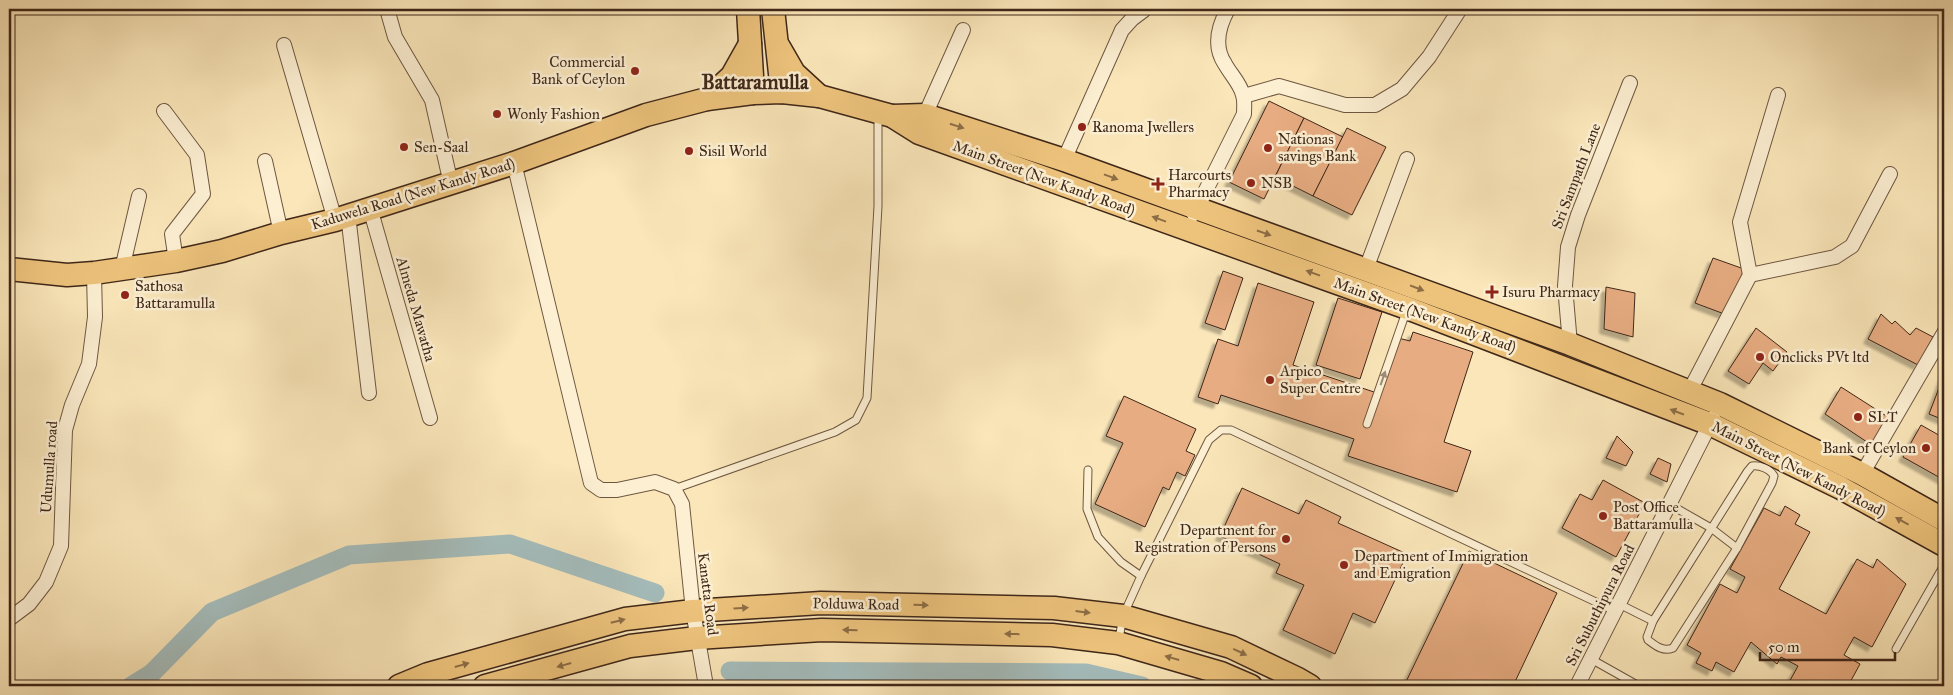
<svg xmlns="http://www.w3.org/2000/svg" width="1953" height="695" font-family="'IM FELL Great Primer',serif">
  <style>
    .lines { fill: none; stroke-linecap: round; stroke-linejoin: round }
    .canal { stroke: #a4bcbb; stroke-width: 19 }
    .building { fill: #e7ac81; stroke: #3f2719; filter: url(#shadow) }
    .service-casing { stroke: #6e5741; stroke-width: 9 }
    .minor-casing { stroke: #6e5741; stroke-width: 16 }
    .primary-casing { stroke: #3f2719; stroke-width: 25 }
    .service { stroke: #fcefd2; stroke-width: 7 }
    .minor { stroke: #fcefd2; stroke-width: 14 }
    .primary { stroke: #edc37c; stroke-width: 22 }
    .oneway { fill: #8d6d46 }
    .oneway2 { fill: #9e8b76 }
    .poi-dot { fill: #8f2418; stroke: #fcefd2; stroke-width: 2 }
    .labels { text-anchor: middle; dominant-baseline: central; stroke-width: 5; stroke-linejoin: round; paint-order: stroke }
    .poi-label { font-size: 15px; fill: #3f2719; stroke: #fcefd2; text-anchor: start }
    .street-label { font-size: 15px; fill: #3f2719; stroke: #fcefd2 }
    .district-label { font-size: 20px; font-weight: bold; fill: #3f2719; stroke: #fcefd2 }
  </style>
  <defs>
    <filter id="shadow"><feDropShadow dx="-4.5" dy="4.5" stdDeviation="1" flood-color="#0004"/></filter>
  </defs>
  <rect width="100%" height="100%" fill="#fae6b9"/>
  <filter id="stains"><feTurbulence type="fractalNoise" baseFrequency=".004" numOctaves="4"/><feColorMatrix values="0 0 0 0 .2 0 0 0 0 .09 0 0 0 0 .02 0 0 0 .5 -.17"/></filter>
  <radialGradient id="worn" r=".72"><stop offset=".6" stop-color="#630" stop-opacity="0"/><stop offset="1" stop-color="#630" stop-opacity=".3"/></radialGradient>
  <g class="lines">
    <g class="canal">
      <polyline points="730,671 1086,673 1142,686"/>
      <polyline points="131,686 152,673 212,612 349,555 510,544 655,593"/>
    </g>
  </g>
  <g class="building">
    <polygon points="1269,101 1304,118 1264,199 1229,182"/>
    <polygon points="1304,118 1343,137 1313,196 1275,177"/>
    <polygon points="1347,128 1386,147 1352,215 1313,196"/>
    <polygon points="1713,258 1744,269 1727,315 1695,303"/>
    <polygon points="1223,271 1243,278 1225,330 1205,323"/>
    <polygon points="1258,283 1314,302 1293,365 1380,394 1398,338 1410,341 1413,332 1473,352 1444,442 1471,451 1457,492 1348,456 1354,439 1221,395 1218,404 1198,397 1218,339 1238,346"/>
    <polygon points="1606,287 1635,293 1633,337 1604,329"/>
    <polygon points="1338,298 1382,312 1360,379 1316,365"/>
    <polygon points="1881,314 1892,324 1895,321 1910,335 1916,328 1933,337 1918,365 1868,339"/>
    <polygon points="1756,328 1787,352 1773,371 1763,363 1749,384 1728,371"/>
    <polygon points="1944,375 1944,420 1929,414"/>
    <polygon points="1841,387 1891,419 1873,446 1825,414"/>
    <polygon points="1124,396 1196,429 1186,451 1195,455 1185,476 1177,472 1169,490 1163,487 1145,527 1095,504 1123,443 1106,436"/>
    <polygon points="1921,425 1944,438 1944,480 1903,457"/>
    <polygon points="1617,436 1633,452 1626,466 1606,458"/>
    <polygon points="1658,458 1671,464 1667,482 1650,474"/>
    <polygon points="1603,480 1645,503 1616,557 1562,528 1580,494 1592,500"/>
    <polygon points="1242,488 1299,514 1306,500 1341,517 1338,523 1407,554 1375,623 1353,613 1335,654 1283,630 1304,585 1276,573 1280,564 1220,536"/>
    <polygon points="1785,506 1800,515 1795,524 1810,532 1779,589 1826,614 1857,559 1873,568 1877,559 1906,584 1872,647 1854,637 1844,655 1860,664 1848,686 1787,686 1798,666 1781,657 1777,664 1751,642 1734,672 1716,662 1712,671 1696,663 1701,653 1687,645 1720,584 1737,593 1745,577 1730,569 1764,508 1780,516"/>
    <polygon points="1469,551 1557,593 1513,686 1404,686"/>
  </g>
  <g class="lines">
    <g class="service-casing">
      <g id="service">
        <polyline points="1367,424 1406,312"/>
        <path d="M1752,466C1760,465 1770,469 1774,476L1772,483L1737,548L1673,648C1663,652 1656,646 1648,640L1647,637L1653,621L1747,472Z"/>
        <polyline points="1088,470 1087,509 1098,537 1121,562 1141,576"/>
        <polyline points="674,489 835,432 856,420 867,398 878,206 878,116"/>
        <polyline points="1669,504 1711,528 1737,548"/>
        <polyline points="1619,604 1653,621"/>
        <polyline points="1119,639 1123,616 1141,576 1209,440 1221,430 1231,430 1615,611"/>
        <polyline points="1896,649 1944,565"/>
        <polyline points="1591,659 1639,686"/>
      </g>
    </g>
    <g class="minor-casing">
      <g id="minor">
        <polyline points="387,9 395,37 432,100 451,184"/>
        <polyline points="284,45 335,220"/>
        <polyline points="1244,96 1279,86 1345,105 1375,105 1402,89 1429,57 1460,9"/>
        <polyline points="164,111 197,155 203,194 172,234 176,261"/>
        <polyline points="925,115 963,30"/>
        <polyline points="1064,160 1122,30 1132,19 1144,10"/>
        <polyline points="265,161 281,233"/>
        <polyline points="514,163 591,483 601,490 617,490 655,482 674,489 682,504 693,611 706,686"/>
        <polyline points="370,208 430,418"/>
        <path d="M1194,214L1244,114C1244,108 1245,101 1243,95C1240,83 1231,75 1225,64C1213,46 1218,27 1228,9"/>
        <polyline points="348,215 369,393"/>
        <polyline points="122,269 139,196"/>
        <polyline points="1366,269 1407,159"/>
        <polyline points="1750,275 1835,257 1852,246 1890,174"/>
        <polyline points="1570,344 1565,286 1568,247 1578,215 1630,83"/>
        <polyline points="1689,392 1750,275 1740,222 1778,95"/>
        <polyline points="1862,474 1944,333"/>
        <polyline points="9,619 29,604 46,582 61,546 65,430 72,405 89,364 95,317 94,273"/>
        <polyline points="1577,686 1713,418"/>
      </g>
    </g>
    <g class="primary-casing">
      <g id="primary">
        <polyline points="748,9 753,93"/>
        <polyline points="773,9 782,92"/>
        <polyline points="779,47 794,73 819,96"/>
        <polyline points="707,99 732,76 750,44"/>
        <polyline points="892,116 925,115 1064,160 1570,344 1720,404 1862,474 1944,520"/>
        <polyline points="9,269 67,275 94,273 176,261 222,251 281,233 335,220 514,163 646,115 707,99 753,93 782,92 819,96 892,116 919,133 1407,308 1710,424 1841,488 1944,545"/>
        <polyline points="399,686 428,674 625,619 693,611 821,603 1054,608 1123,616 1231,647 1298,679 1310,686"/>
        <polyline points="485,686 630,646 697,638 822,630 1052,635 1118,643 1221,673 1251,686"/>
      </g>
    </g>
    <use href="#service" class="service"/>
    <use href="#minor" class="minor"/>
    <use href="#primary" class="primary"/>
  </g>
  <defs><path id="oneway-solid" d="M-6-.8H1V-3.2L6.5 0L1 3.2V.8H-6Z" transform="scale(1.25)"/></defs>
  <g class="oneway">
    <use href="#oneway-solid" transform="translate(957 126) rotate(18)"/>
    <use href="#oneway-solid" transform="translate(1111 177) rotate(20)"/>
    <use href="#oneway-solid" transform="translate(1159 219) rotate(-160)"/>
    <use href="#oneway-solid" transform="translate(1264 233) rotate(19)"/>
    <use href="#oneway-solid" transform="translate(1313 273) rotate(-160)"/>
    <use href="#oneway-solid" transform="translate(1417 288) rotate(21)"/>
    <use href="#oneway-solid" transform="translate(1677 412) rotate(-159)"/>
    <use href="#oneway-solid" transform="translate(1902 521) rotate(-151)"/>
    <use href="#oneway-solid" transform="translate(921 605) rotate(1)"/>
    <use href="#oneway-solid" transform="translate(741 608) rotate(-4)"/>
    <use href="#oneway-solid" transform="translate(1083 612) rotate(7)"/>
    <use href="#oneway-solid" transform="translate(618 621) rotate(-14)"/>
    <use href="#oneway-solid" transform="translate(850 630) rotate(-179)"/>
    <use href="#oneway-solid" transform="translate(1012 634) rotate(-179)"/>
    <use href="#oneway-solid" transform="translate(1240 652) rotate(25)"/>
    <use href="#oneway-solid" transform="translate(1172 658) rotate(-164)"/>
    <use href="#oneway-solid" transform="translate(462 665) rotate(-16)"/>
    <use href="#oneway-solid" transform="translate(564 665) rotate(164)"/>
  </g>
  <use class="oneway2" href="#oneway-solid" transform="translate(1383 378) rotate(-71)"/>
  <g class="poi-dot">
    <circle cx="635" cy="71" r="5"/>
    <circle cx="497" cy="114" r="5"/>
    <circle cx="1082" cy="127" r="5"/>
    <circle cx="404" cy="147" r="5"/>
    <circle cx="1268" cy="148" r="5"/>
    <circle cx="689" cy="151" r="5"/>
    <circle cx="1251" cy="183" r="5"/>
    <path d="M1155.5 176.5h5v5h5v5h-5v5h-5v-5h-5v-5h5z"/>
    <path d="M1489.5 284.5h5v5h5v5h-5v5h-5v-5h-5v-5h5z"/>
    <circle cx="125" cy="295" r="5"/>
    <circle cx="1760" cy="357" r="5"/>
    <circle cx="1270" cy="380" r="5"/>
    <circle cx="1858" cy="417" r="5"/>
    <circle cx="1926" cy="448" r="5"/>
    <circle cx="1603" cy="516" r="5"/>
    <circle cx="1286" cy="539" r="5"/>
    <circle cx="1344" cy="565" r="5"/>
  </g>
  <g class="labels">
    <g class="poi-label">
      <text x="625" y="62" text-anchor="end">Commercial<tspan x="625" dy="17">Bank of Ceylon</tspan></text>
      <text x="507" y="114">Wonly Fashion</text>
      <text x="1092" y="127">Ranoma Jwellers</text>
      <text x="1278" y="139">Nationas<tspan x="1278" dy="17">savings Bank</tspan></text>
      <text x="414" y="147">Sen-Saal</text>
      <text x="699" y="151">Sisil World</text>
      <text x="1168" y="175">Harcourts<tspan x="1168" dy="17">Pharmacy</tspan></text>
      <text x="1261" y="183">NSB</text>
      <text x="135" y="286">Sathosa<tspan x="135" dy="17">Battaramulla</tspan></text>
      <text x="1502" y="292">Isuru Pharmacy</text>
      <text x="1770" y="357">Onclicks PVt ltd</text>
      <text x="1280" y="371">Arpico<tspan x="1280" dy="17">Super Centre</tspan></text>
      <text x="1868" y="417">SLT</text>
      <text x="1916" y="448" text-anchor="end">Bank of Ceylon</text>
      <text x="1613" y="507">Post Office<tspan x="1613" dy="17">Battaramulla</tspan></text>
      <text x="1276" y="530" text-anchor="end">Department for<tspan x="1276" dy="17">Registration of Persons</tspan></text>
      <text x="1354" y="556">Department of Immigration<tspan x="1354" dy="17">and Emigration</tspan></text>
    </g>
    <g class="street-label">
      <text transform="translate(1576 176) rotate(-69)">Sri Sampath Lane</text>
      <text transform="translate(1044 178) rotate(20)">Main Street (New Kandy Road)</text>
      <text transform="translate(413 194) rotate(-17)">Kaduwela Road (New Kandy Road)</text>
      <text transform="translate(416 309) rotate(74)">Almeda Mawatha</text>
      <text transform="translate(1425 315) rotate(20)">Main Street (New Kandy Road)</text>
      <text transform="translate(49 467) rotate(-86)">Udumulla road</text>
      <text transform="translate(1799 469) rotate(27)">Main Street (New Kandy Road)</text>
      <text transform="translate(708 594) rotate(83)">Kanatta Road</text>
      <text transform="translate(856 604) rotate(1)">Polduwa Road</text>
      <text transform="translate(1600 605) rotate(-63)">Sri Subuthipura Road</text>
    </g>
    <g class="district-label">
      <text x="755" y="82">Battaramulla</text>
    </g>
  </g>
  <rect width="1953" height="695" fill="none" stroke="#fae6b9" stroke-width="30"/>
  <rect x="10" y="10" width="1933" height="675" fill="none" stroke="#3f2719" stroke-width="2.5"/>
  <rect x="15" y="15" width="1923" height="665" fill="none" stroke="#3f2719"/>
  <path d="M1760 652v8h135v-8" fill="none" stroke="#3f2719" stroke-width="2.5"/>
  <text x="1768" y="652" font-size="15" fill="#3f2719" stroke="#fcefd2" stroke-width="4" paint-order="stroke">50 m</text>
  <rect width="100%" height="100%" filter="url(#stains)"/>
  <rect width="100%" height="100%" fill="url(#worn)"/>
</svg>
